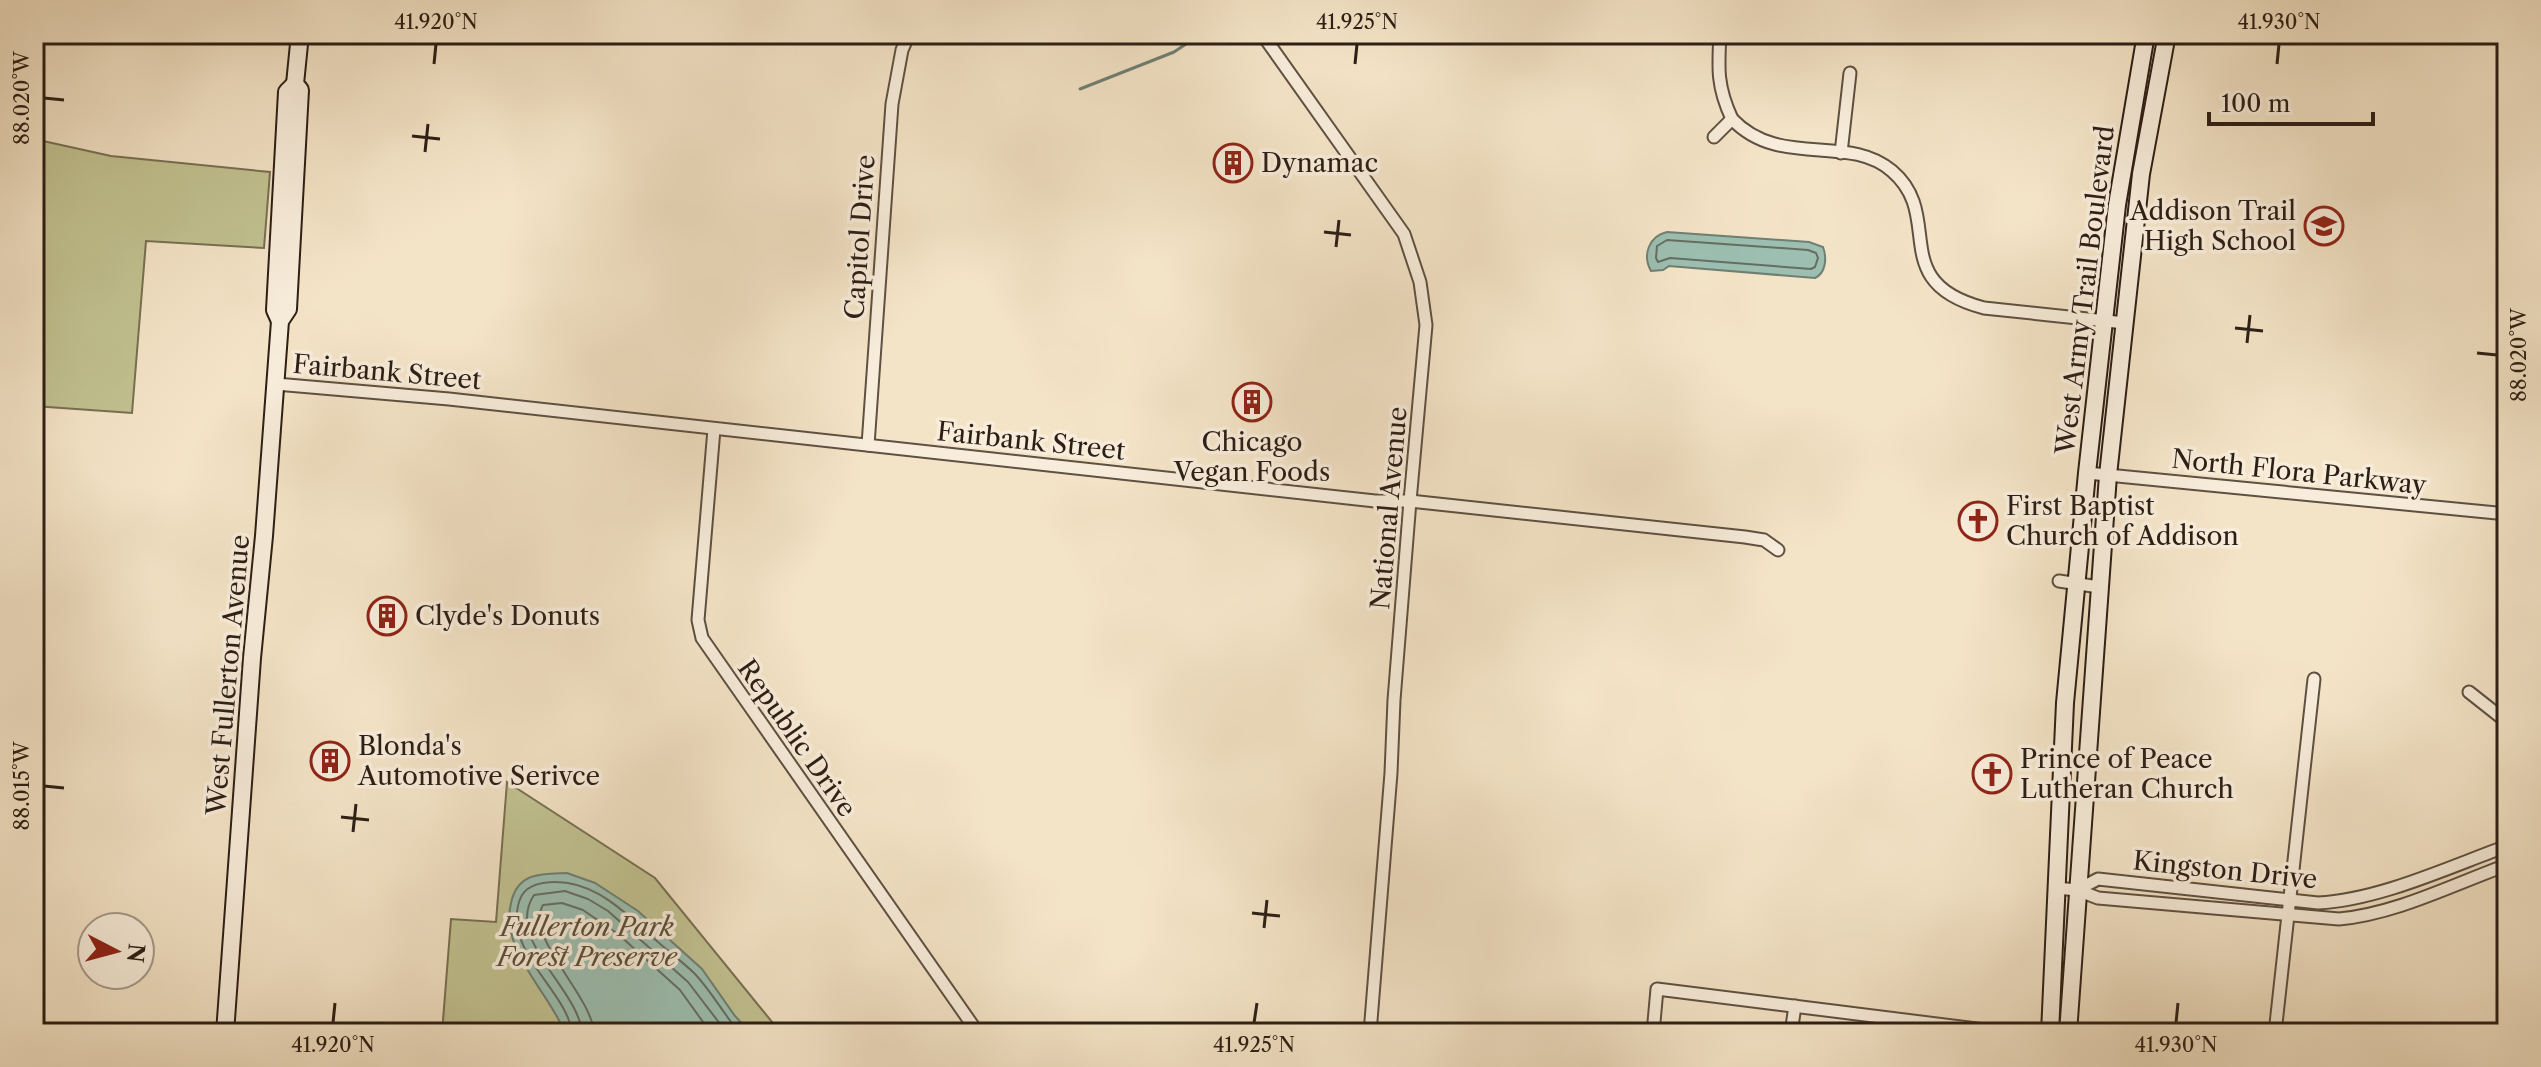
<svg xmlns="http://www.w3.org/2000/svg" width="2541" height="1067" font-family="'Libre Caslon Text',serif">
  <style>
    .green { fill: #c2c291; stroke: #777053; stroke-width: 2 }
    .water { fill: #9cbfb1; stroke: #6f7f73; stroke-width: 2 }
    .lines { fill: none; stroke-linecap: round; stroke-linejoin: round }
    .shore { stroke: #646e63; stroke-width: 2 }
    .stream { stroke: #6f7f73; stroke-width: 3 }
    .street-casing { stroke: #5e5042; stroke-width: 15 }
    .secondary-casing { stroke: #2c1e15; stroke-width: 20 }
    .street { stroke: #f8eddb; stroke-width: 11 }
    .secondary { stroke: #f8eddb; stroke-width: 16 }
    .ticks { fill: none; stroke: #2c1e15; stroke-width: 3 }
    .labels { text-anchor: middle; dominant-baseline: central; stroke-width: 7; stroke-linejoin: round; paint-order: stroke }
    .poi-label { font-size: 26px; fill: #2c1e15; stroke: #f8eddb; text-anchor: start }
    .street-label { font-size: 26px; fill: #2c1e15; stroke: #f8eddb }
    .park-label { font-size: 26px; font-style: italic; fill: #594f3a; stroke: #f8eddb }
    .neatline { fill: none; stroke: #2c1e15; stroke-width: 3 }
    .ticks-label { font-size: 20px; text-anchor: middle; fill: #2c1e15 }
  </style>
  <rect width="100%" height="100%" fill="#f4e4c7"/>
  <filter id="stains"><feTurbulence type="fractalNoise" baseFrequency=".0025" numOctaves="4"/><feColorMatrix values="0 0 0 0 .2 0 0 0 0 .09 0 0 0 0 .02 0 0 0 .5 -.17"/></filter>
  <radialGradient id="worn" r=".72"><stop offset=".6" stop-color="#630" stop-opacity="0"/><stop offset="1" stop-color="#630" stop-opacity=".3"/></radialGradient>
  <g class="green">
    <polygon points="34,139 111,156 270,172 264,248 146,241 132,413 34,406"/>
    <polygon points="507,782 655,878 781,1033 442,1033 451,919 496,922"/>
  </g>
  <g class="water">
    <path d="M1667,232L1809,242L1823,247C1827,258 1826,273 1815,278L1669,266L1663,270L1651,271C1642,255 1649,236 1667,232Z"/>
    <path d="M567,873L595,883L638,911L702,969L735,1016L751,1033H565C549,991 497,949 512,899C520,872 542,874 567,873Z"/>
  </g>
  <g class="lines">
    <g class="shore">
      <polygon points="1667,240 1808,250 1816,253 1818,258 1815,267 1811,269 1670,258 1658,262 1656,258 1657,246"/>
      <path d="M572,1033C568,994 512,958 517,912C519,894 526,886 543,883C591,875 625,913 658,942C670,953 684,963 695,974C712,992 724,1015 740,1033"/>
      <path d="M582,1033C579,989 504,940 534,895L565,891L588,899L608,911L688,982L727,1033"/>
      <path d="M594,1033C592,995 524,937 543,905L562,903L583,910L618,934L680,990L711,1033"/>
    </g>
    <g class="stream">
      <path d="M696,34C724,40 751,40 779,34"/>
      <polyline points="1080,89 1174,52 1201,34"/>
    </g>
    <g class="street-casing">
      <g id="street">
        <polyline points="1262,34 1404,234 1420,282 1426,325 1410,501 1394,700 1391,773 1370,1033"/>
        <path d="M1720,34C1718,69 1717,87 1732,119"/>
        <path d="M1714,137L1732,119C1779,169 1848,133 1892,171C1946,217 1885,282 1984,308L2125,323"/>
        <polyline points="1841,153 1850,73"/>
        <polyline points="276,384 449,399 1375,501 1410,501 1745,537 1764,540 1778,550"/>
        <polyline points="714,429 698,620 702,638 978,1033"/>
        <polyline points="868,445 892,104 902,50 909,34"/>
        <polyline points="2087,473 2507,514"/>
        <polyline points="2059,581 2099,587"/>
        <polyline points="2469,692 2507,722"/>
        <polyline points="2507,782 2505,792 2507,808"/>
        <path d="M2056,888L2077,890L2098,898L2339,919C2396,914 2454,884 2507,865"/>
        <path d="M2077,890L2098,879L2318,903C2379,900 2449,867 2507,846"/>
        <polyline points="1653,1033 1657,989 2009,1033"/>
        <polyline points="1791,1033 1795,1006"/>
        <polyline points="2275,1033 2314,679"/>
      </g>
    </g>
    <g class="secondary-casing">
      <g id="secondary">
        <polyline points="280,321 275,310 287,92 295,84"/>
        <polyline points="225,1033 252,658 264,536 280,321 288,309 300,90 295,84 300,34"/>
        <polyline points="2050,1033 2065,703 2087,473 2117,205 2146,34"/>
        <polyline points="2068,1033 2108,475 2141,174 2167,34"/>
      </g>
    </g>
    <use href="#street" class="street"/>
    <use href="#secondary" class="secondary"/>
  </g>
  <path class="ticks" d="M434,64L436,44M1355,64L1357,44M2277,64L2279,44M44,98L64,100M412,136L440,139M425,152L428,124M1324,232L1351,235M1336,247L1339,220M2235,328L2263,331M2247,343L2250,315M2477,353L2497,355M44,786L64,788M341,817L369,820M353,832L356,804M1252,913L1280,916M1264,928L1267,900M333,1023L335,1003M1254,1023L1257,1003M2176,1023L2178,1003"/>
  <defs>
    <g id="building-ring" transform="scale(2)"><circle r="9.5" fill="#f8eddb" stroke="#8f2418" stroke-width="1.5"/><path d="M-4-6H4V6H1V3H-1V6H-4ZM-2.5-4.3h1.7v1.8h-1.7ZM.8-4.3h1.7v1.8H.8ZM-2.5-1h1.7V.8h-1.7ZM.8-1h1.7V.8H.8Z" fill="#8f2418"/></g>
    <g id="school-ring" transform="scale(2)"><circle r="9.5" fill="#f8eddb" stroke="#8f2418" stroke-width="1.5"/><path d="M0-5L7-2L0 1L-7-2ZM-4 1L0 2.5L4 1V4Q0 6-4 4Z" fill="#8f2418"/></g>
    <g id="church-ring" transform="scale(2)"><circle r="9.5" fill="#f8eddb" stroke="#8f2418" stroke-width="1.5"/><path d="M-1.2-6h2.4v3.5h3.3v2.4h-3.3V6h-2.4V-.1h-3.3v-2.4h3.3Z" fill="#8f2418"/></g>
  </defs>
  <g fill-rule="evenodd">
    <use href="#building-ring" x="1233" y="163"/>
    <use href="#school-ring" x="2324" y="226"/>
    <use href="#building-ring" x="1252" y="402"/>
    <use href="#church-ring" x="1978" y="521"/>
    <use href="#building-ring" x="387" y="616"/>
    <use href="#building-ring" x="330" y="761"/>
    <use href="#church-ring" x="1992" y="774"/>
  </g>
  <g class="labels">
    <g class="poi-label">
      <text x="1261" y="163">Dynamac</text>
      <text x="2296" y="211" text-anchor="end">Addison Trail<tspan x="2296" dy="30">High School</tspan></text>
      <text x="1252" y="442" text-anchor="middle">Chicago<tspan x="1252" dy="30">Vegan Foods</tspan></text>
      <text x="2006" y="506">First Baptist<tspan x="2006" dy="30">Church of Addison</tspan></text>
      <text x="415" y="616">Clyde's Donuts</text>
      <text x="358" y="746">Blonda's<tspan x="358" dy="30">Automotive Serivce</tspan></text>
      <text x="2020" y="759">Prince of Peace<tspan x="2020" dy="30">Lutheran Church</tspan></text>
    </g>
    <g class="street-label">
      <text transform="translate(860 237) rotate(-86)">Capitol Drive</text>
      <text transform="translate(2085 290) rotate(-83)">West Army Trail Boulevard</text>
      <text transform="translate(387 372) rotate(5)">Fairbank Street</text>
      <text transform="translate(1031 441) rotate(6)">Fairbank Street</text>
      <text transform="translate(2299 472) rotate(6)">North Flora Parkway</text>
      <text transform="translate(1389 508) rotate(-85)">National Avenue</text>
      <text transform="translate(228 675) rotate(-85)">West Fullerton Avenue</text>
      <text transform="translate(797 738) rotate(55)">Republic Drive</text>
      <text transform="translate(2225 870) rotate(6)">Kingston Drive</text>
    </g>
    <g class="park-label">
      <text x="587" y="927">Fullerton Park<tspan x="587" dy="30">Forest Preserve</tspan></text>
    </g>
  </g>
  <rect width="2541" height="1067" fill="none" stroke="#f4e4c7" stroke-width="88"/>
  <g transform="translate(116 951) rotate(96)"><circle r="38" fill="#f8eddb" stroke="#a69a8c" stroke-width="2"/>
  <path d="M0-6L14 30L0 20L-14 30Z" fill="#8f2418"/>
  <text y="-12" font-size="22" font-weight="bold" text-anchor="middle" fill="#2c1e15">N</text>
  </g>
  <path d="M2209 112v12h164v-12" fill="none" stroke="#2c1e15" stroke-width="4"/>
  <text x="2221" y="112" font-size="24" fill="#2c1e15" stroke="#f8eddb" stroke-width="6" paint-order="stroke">100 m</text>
  <rect x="44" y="44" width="2453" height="979" class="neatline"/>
  <g class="ticks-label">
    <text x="436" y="29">41.920°N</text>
    <text x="1357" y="29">41.925°N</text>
    <text x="2279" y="29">41.930°N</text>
    <text transform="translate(22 98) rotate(-90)" y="7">88.020°W</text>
    <text transform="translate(2519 355) rotate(-90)" y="7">88.020°W</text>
    <text transform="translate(22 786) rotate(-90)" y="7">88.015°W</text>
    <text x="333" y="1052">41.920°N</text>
    <text x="1254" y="1052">41.925°N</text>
    <text x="2176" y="1052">41.930°N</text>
  </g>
  <rect width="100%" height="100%" filter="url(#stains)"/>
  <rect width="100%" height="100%" fill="url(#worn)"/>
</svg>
